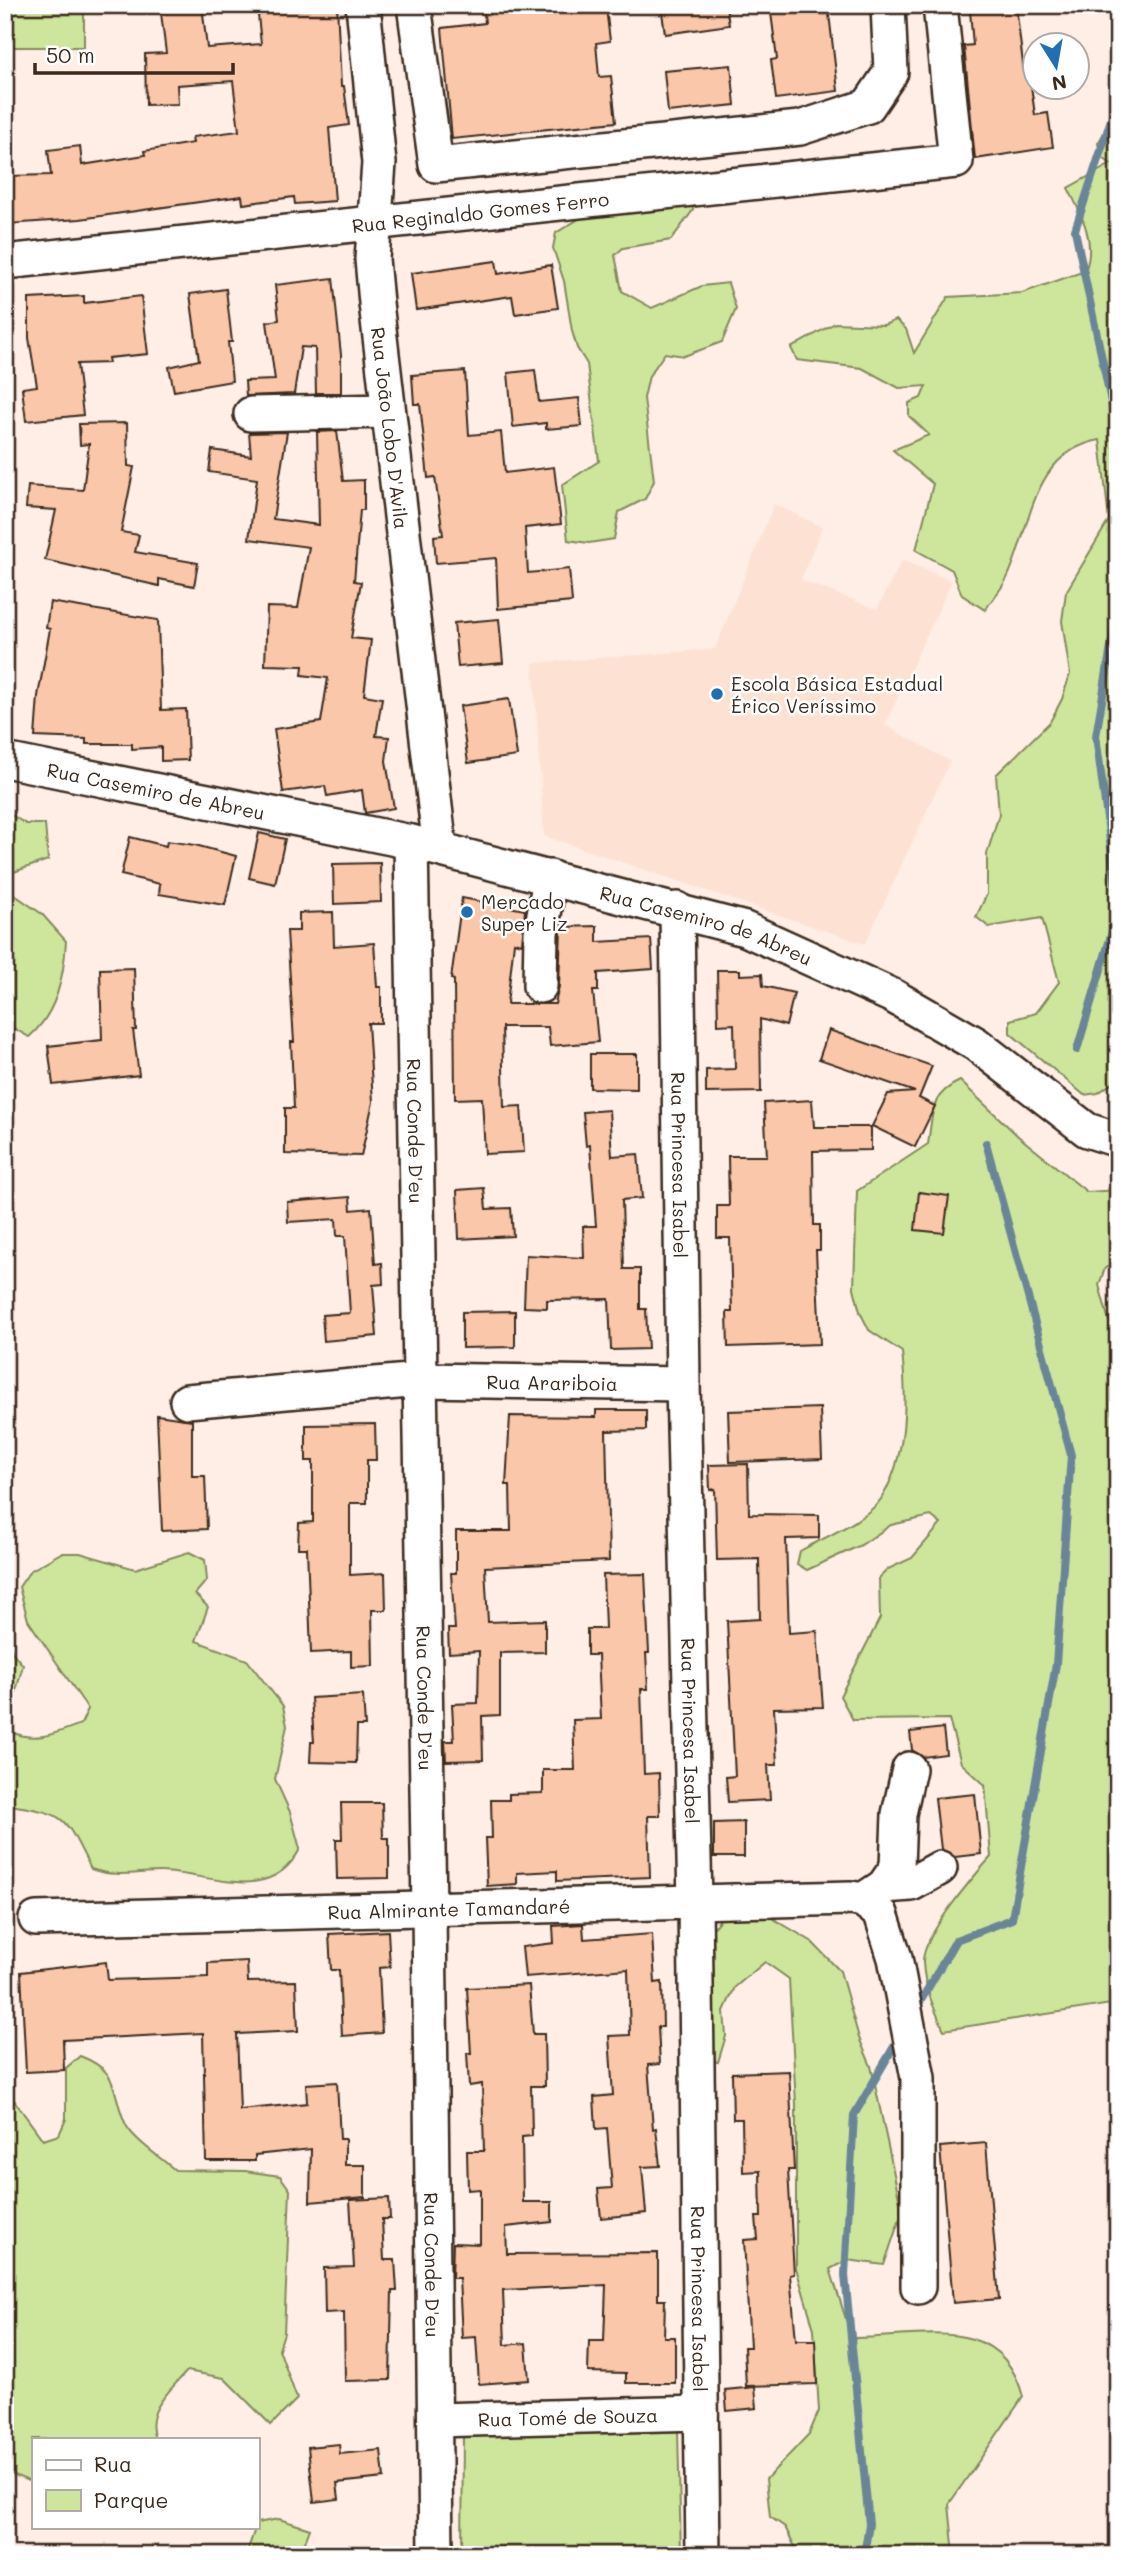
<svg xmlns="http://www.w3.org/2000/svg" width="1123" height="2560" font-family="Mali,sans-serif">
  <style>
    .built { fill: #fde2d4 }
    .green { fill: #cde69c; stroke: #84885d; stroke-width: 2 }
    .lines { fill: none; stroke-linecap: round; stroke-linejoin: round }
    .stream { stroke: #6b8598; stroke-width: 8 }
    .building { fill: #fac7aa; stroke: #3b2a1e; stroke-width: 2 }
    .minor-casing { stroke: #3b2a1e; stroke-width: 38 }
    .minor { stroke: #fff; stroke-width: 33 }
    .poi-dot { fill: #1f6fb2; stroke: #fff; stroke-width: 2.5 }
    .labels { text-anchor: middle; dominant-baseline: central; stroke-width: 5; stroke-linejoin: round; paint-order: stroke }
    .street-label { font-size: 19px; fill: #3b2a1e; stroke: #fff }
    .poi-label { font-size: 19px; fill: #3b2a1e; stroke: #fff; text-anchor: start }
  </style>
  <rect width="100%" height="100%" fill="#feeee6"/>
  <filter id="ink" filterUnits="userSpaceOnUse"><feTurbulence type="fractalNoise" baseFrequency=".0143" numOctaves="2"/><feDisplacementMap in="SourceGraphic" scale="14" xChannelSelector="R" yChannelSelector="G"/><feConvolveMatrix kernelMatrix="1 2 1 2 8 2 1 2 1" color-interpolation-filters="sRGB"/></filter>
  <g filter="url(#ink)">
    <polygon class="built" points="774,504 822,527 801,580 877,609 902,560 952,581 885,725 950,761 865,944 544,836 533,663 715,649"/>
    <g class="green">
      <rect x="5" y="5" width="79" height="42"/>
      <path d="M1118,110V1079L1098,1093L1084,1095L1010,1033V1020L1036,1013L1059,982L1042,918L989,927L976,917L987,894V854L999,814L996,775L1050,722L1062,699L1070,674L1062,621L1066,592L1109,520L1100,440C1033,452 1032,522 1009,574C1004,587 993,598 985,610L962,595L952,570L916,550L933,484L893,450L929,435L909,416V403L921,398L926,386L899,388L862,368L797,360L791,348L835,323L884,325L896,320L906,329L914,353L948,297L1022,293L1085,271C1097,243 1081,213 1068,188L1111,164L1100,156L1098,143Z"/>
      <polygon points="694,202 693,210 671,240 623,248 615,255 622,291 652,308 702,286 728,283 736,309 722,342 684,356 665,353 649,376 644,398 654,481 645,499 619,512 614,539 589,543 568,540 562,485 599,461 587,364 577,348 572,331 564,281 553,248 556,233 592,211 609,215 614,207"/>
      <polygon points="5,811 26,824 45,824 48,860 5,875"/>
      <path d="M5,879L12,893L42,914L66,941C64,976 57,1013 29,1037L5,1023Z"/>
      <path d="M960,1081L1018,1136L1087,1192L1118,1190V1263L1105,1268L1099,1285L1109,1321L1118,1329V2003L944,2030C934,2009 924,1987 923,1962C922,1936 973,1877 991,1857L985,1785L961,1763L949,1719L853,1720L840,1696L880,1618L879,1578L888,1569L912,1558L941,1524L931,1516L891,1525L861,1545L807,1570L797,1564L800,1551C821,1539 868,1519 881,1499C907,1458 907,1398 902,1352L869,1330L860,1312L854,1288L857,1191L928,1144C933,1114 929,1095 960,1081Z"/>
      <path d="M189,1552L205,1560L207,1580L195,1594L208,1607L196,1641L247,1660L283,1706L287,1726L275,1779L290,1812L300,1849C270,1906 209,1873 161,1872C136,1872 115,1878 91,1869C62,1813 69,1815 5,1804V1624L12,1652L23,1665L10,1714L11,1732C37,1743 55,1733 81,1724L88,1709L28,1620L19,1587L30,1571L61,1553H80L135,1569Z"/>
      <path d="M757,1909L811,1941L840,1971L859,2038L871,2066L902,2212L884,2265L847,2260L830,2269L852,2338C917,2339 1001,2310 1023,2397L949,2504L954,2555H799L785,2527L770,2517L766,2479L809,2434L819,2411L814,2329L796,2268V2104L789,1979L765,1962L735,1987L724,2011L726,2036L718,2062L712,2061L705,1939L721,1918Z"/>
      <path d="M80,2056C122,2072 110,2091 126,2125C133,2139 162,2159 175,2170L245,2171L280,2176L290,2190L284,2333L279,2349L297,2399L271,2425L224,2378L187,2371C170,2391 144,2411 155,2439H33V2483L12,2474L5,2476V2079L11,2096L43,2140L59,2135L66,2119V2068Z"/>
      <polygon points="678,2431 681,2555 462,2555 463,2436"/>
      <polygon points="279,2519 310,2529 300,2555 246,2555 257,2523"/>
    </g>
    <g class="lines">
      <g class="stream">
        <polyline points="1118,98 1075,230 1118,435"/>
        <polyline points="1118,606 1096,736 1118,901"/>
        <polyline points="1077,1050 1118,912"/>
        <polyline points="916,2009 956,1940 1012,1919 1056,1664 1071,1455 986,1143"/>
        <polyline points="864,2555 869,2524 845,2275 854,2115 899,2038"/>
      </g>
    </g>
    <g class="building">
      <polygon points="160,5 202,5 207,48 261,44 257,5 337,5 341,86 344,86 349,125 329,128 335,201 295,204 294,197 243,204 242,196 80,219 8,224 7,176 51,175 48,150 80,146 82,165 145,155 144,151 193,143 192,137 239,131 233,81 177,85 178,104 146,105 145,54 166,53"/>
      <polygon points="483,5 573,5 574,11 606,8 610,41 596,43 599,77 611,76 616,122 452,139 442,28 485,23"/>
      <polygon points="661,5 726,5 729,25 665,34"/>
      <polygon points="770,5 828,5 838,91 776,99 771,60 777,59"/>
      <polygon points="1016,6 1024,72 1029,71 1035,115 1048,113 1053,147 975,159 964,46 973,45 970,11"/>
      <polygon points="731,65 735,105 668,112 664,71"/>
      <polygon points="496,261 498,274 551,265 558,308 515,314 512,296 416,310 411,273"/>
      <polygon points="333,278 341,355 341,393 316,393 315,348 301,347 294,394 246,396 245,381 275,380 267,322 279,320 275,285"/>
      <polygon points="226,289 232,342 228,342 232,381 174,391 169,367 199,360 190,294"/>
      <polygon points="84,296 84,303 141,296 148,354 108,358 109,363 77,364 83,415 26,421 22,388 37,386 29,338 29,299"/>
      <polygon points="535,370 539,402 579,398 582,426 546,429 546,423 513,427 508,373"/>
      <polygon points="465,371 469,435 501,432 505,473 554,467 561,524 525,528 528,573 569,569 572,602 498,609 496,558 436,563 434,536 443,535 435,477 428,478 420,404 414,404 412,375"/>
      <polygon points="127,423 128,466 134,467 121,532 139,535 135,552 198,563 194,586 159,579 159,586 45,560 56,510 26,508 28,486 83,490 89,444 80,445 79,424"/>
      <polygon points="337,431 343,481 364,480 364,510 360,510 354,581 361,582 351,638 371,640 364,695 382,698 376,736 389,737 386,761 394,808 365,813 362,790 327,796 325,786 283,792 274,729 321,722 328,678 302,675 303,666 265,665 267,607 298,608 309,547 249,539 257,479 209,472 212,450 251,456 249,433 287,432 273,519 319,525 317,432"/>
      <polygon points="50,602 158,620 161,710 186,709 188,760 161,761 161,747 132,749 132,744 86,744 86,739 35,737 38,696 50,629 46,628"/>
      <polygon points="499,619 503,663 458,667 454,623"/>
      <polygon points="509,699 517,756 468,763 460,706"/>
      <polygon points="259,833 285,839 275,884 249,878"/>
      <polygon points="130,837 166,846 167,841 195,845 236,856 225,905 159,894 160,884 121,875"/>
      <polygon points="380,863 381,902 334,904 333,864"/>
      <polygon points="462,898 525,910 522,944 514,942 507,1004 555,1004 559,986 561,927 597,926 597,942 651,939 653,969 598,973 598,991 593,991 598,1042 550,1046 548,1027 502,1027 504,1107 521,1106 524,1152 485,1154 482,1098 455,1099 454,980 451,979"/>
      <polygon points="333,912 334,946 374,943 377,987 381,987 381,1023 368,1023 373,1102 361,1156 285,1154 285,1108 294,1108 291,1042 294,1042 287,931 299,931 299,913"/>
      <polygon points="134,968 136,1030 133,1030 139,1075 53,1085 48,1046 102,1040 100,969"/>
      <polygon points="717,970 740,970 740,975 762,974 763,986 794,993 786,1026 760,1019 761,1092 706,1093 706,1070 735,1069 734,1024 718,1025"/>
      <polygon points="829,1030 932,1066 919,1098 935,1106 915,1147 872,1126 888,1094 915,1092 819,1059"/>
      <polygon points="590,1054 637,1054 637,1089 590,1088"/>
      <polygon points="812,1100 814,1127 871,1127 871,1150 813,1151 814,1225 820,1225 820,1250 816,1250 820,1344 728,1347 727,1312 732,1312 730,1238 717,1238 717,1206 729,1206 728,1156 767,1156 764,1103"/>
      <polygon points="609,1110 612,1156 638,1154 642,1198 622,1200 624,1269 640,1269 640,1309 646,1309 648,1349 611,1350 609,1299 547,1300 547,1308 524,1307 526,1255 584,1258 583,1226 596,1226 590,1145 586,1146 583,1112"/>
      <polygon points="484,1188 486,1209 511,1208 513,1236 459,1239 457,1190"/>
      <polygon points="919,1192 949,1196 944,1233 915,1230"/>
      <polygon points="350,1197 351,1210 371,1208 375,1264 382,1263 383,1284 373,1285 377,1336 324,1341 322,1315 350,1313 345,1236 337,1236 336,1219 288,1222 287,1202"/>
      <polygon points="515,1311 515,1347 462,1348 462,1312"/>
      <polygon points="820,1408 822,1459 730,1462 728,1411"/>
      <polygon points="596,1410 646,1410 646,1430 606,1431 609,1561 485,1567 488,1622 545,1620 545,1652 500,1653 500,1715 482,1716 483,1760 446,1761 445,1741 454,1741 452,1704 478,1703 479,1651 449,1653 448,1629 455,1629 451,1573 456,1573 456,1531 511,1531 510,1485 506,1485 510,1416 596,1417"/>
      <polygon points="157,1415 192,1420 192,1476 205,1476 207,1529 162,1531"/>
      <polygon points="375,1424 376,1460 367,1460 367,1503 350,1503 350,1575 385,1573 386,1610 372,1610 373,1666 351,1667 351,1651 311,1653 307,1548 298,1548 299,1523 313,1522 313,1461 306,1461 306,1425"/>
      <polygon points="748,1464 749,1514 819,1515 819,1538 786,1539 789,1633 817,1631 823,1707 774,1708 777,1765 768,1765 770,1800 728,1802 726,1777 735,1776 727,1621 760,1619 759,1559 717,1560 715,1489 710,1490 709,1465"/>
      <polygon points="645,1574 649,1653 646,1653 648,1689 641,1689 644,1774 659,1773 660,1816 648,1816 650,1877 557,1881 557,1871 517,1873 517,1884 487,1886 485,1838 492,1838 491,1800 509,1800 509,1794 543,1793 543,1770 575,1770 573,1720 601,1719 598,1655 587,1655 587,1629 605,1629 603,1575"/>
      <polygon points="363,1695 365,1726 357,1726 356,1763 310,1762 311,1742 314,1742 311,1698"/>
      <polygon points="943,1728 946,1754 923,1757 912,1750 910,1732"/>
      <polygon points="975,1794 981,1854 955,1857 941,1849 935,1798"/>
      <polygon points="341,1803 382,1803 383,1838 389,1838 389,1878 337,1879 336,1839 342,1839"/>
      <polygon points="744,1822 744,1857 714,1857 714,1823"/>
      <polygon points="583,1924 584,1939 652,1934 655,1983 662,1982 663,2027 658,2027 660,2064 648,2065 653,2129 656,2128 660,2166 642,2167 646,2213 601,2218 598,2189 612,2188 607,2128 596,2129 594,2097 613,2095 609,2036 630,2035 628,1969 525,1977 522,1947 554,1943 553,1926"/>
      <polygon points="388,1931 390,1967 379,1968 382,2033 342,2036 339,1970 331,1970 329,1934"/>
      <polygon points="247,1961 248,1982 296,1981 298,2031 237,2034 240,2110 307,2103 306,2084 337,2082 340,2139 345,2139 345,2165 365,2165 365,2197 310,2202 311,2149 255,2155 255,2161 206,2161 203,2033 63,2040 64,2070 26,2072 21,1972 106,1962 108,1980 208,1977 208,1963"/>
      <polygon points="529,1985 533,2034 544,2034 545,2086 531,2086 532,2136 522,2137 523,2202 552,2202 552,2222 506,2227 507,2254 658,2253 658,2300 665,2300 664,2337 675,2337 675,2383 626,2383 626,2373 588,2372 589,2341 604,2341 606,2285 503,2290 505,2345 526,2343 529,2380 479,2384 476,2337 462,2338 459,2278 452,2278 453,2243 480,2244 480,2189 468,2190 467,2151 484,2151 482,2084 469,2086 467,2053 471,2053 467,1988"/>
      <polygon points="789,2071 794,2170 788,2170 794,2274 790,2275 796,2340 815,2340 817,2384 746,2386 744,2347 750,2347 744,2240 758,2239 756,2217 761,2217 760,2171 743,2172 742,2119 733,2119 732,2073"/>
      <polygon points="986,2143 999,2299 953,2303 940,2147"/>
      <polygon points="389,2198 390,2219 382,2219 384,2260 395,2260 397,2291 392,2291 390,2380 345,2381 344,2312 325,2313 324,2268 354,2267 350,2200"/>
      <polygon points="755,2387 757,2408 727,2411 725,2390"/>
      <polygon points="339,2444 340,2454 381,2450 384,2478 337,2483 339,2499 314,2502 308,2447"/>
    </g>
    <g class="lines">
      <g class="minor-casing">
        <g id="minor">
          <path id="s1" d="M363,5L379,163L372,259L376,303L440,849"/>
          <polyline points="414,5 436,165 800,128 868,106 891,72 888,5"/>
          <path id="s2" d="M5,262L956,161L940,5"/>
          <polyline points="251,414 388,411"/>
          <path id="s3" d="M5,760L411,842L745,929L893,996L976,1044L1087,1130L1118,1140"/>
          <path id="s4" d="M411,842L429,1909L436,2555"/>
          <path id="s5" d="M677,909L683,1384L695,1902L703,2555"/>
          <polyline points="540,986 541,933 550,877"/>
          <path id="s6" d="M187,1401L420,1380L683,1384"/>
          <polyline points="884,1886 911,1884 940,1868"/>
          <polyline points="863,1900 884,1886 897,1867 899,1814 909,1769"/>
          <path id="s7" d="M36,1919L851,1898L863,1900L881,1914L895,1958L918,2078V2287"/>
          <path id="s8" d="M435,2420L701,2413"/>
        </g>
      </g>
      <use href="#minor" class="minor"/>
    </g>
  </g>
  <g class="poi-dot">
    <circle cx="717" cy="694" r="7"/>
    <circle cx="467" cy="912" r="7"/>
  </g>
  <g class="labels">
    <g class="street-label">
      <text stroke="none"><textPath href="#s2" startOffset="478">Rua Reginaldo Gomes Ferro</textPath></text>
      <text stroke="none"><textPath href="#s1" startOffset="425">Rua João Lobo D'Avila</textPath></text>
      <text stroke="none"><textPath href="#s3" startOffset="154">Rua Casemiro de Abreu</textPath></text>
      <text stroke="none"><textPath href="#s3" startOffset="721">Rua Casemiro de Abreu</textPath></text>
      <text stroke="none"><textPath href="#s4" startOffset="289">Rua Conde D'eu</textPath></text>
      <text stroke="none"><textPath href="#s5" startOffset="256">Rua Princesa Isabel</textPath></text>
      <text stroke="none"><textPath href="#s6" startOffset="366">Rua Arariboia</textPath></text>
      <text stroke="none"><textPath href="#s4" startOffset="856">Rua Conde D'eu</textPath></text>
      <text stroke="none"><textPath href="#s5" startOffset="822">Rua Princesa Isabel</textPath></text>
      <text stroke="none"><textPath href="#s7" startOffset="413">Rua Almirante Tamandaré</textPath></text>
      <text stroke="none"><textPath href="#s4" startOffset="1423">Rua Conde D'eu</textPath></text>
      <text stroke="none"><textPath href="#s5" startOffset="1390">Rua Princesa Isabel</textPath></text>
      <text stroke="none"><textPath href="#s8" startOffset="133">Rua Tomé de Souza</textPath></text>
    </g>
    <g class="poi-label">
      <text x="731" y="683">Escola Básica Estadual<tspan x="731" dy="22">Érico Veríssimo</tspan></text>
      <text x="481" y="901">Mercado<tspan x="481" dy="22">Super Liz</tspan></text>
    </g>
  </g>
  <rect width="1123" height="2560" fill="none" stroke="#fff" stroke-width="28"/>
  <rect x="14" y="14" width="1095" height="2532" fill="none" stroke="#3b2a1e" stroke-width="2.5" filter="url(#ink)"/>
  <rect x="32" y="2438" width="228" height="91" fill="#ffffff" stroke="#b1aaa5" stroke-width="2"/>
  <rect x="46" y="2460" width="35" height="10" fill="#ffffff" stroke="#b1aaa5" stroke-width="2"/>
  <text x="94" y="2472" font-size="21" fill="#3b2a1e">Rua</text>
  <rect x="46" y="2490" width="35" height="21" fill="#cde69c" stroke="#b1aaa5" stroke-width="2"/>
  <text x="94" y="2508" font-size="21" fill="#3b2a1e">Parque</text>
  <g transform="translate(1056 66) rotate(169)"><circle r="33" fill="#ffffff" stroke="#b1aaa5" stroke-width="2"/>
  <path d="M0-5L12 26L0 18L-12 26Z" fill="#1f6fb2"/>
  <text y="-10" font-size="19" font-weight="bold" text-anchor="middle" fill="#3b2a1e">N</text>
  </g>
  <path d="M35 63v10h198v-10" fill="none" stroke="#3b2a1e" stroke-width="3.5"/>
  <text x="46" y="63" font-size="21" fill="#3b2a1e" stroke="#ffffff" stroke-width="5" paint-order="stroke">50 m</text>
</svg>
